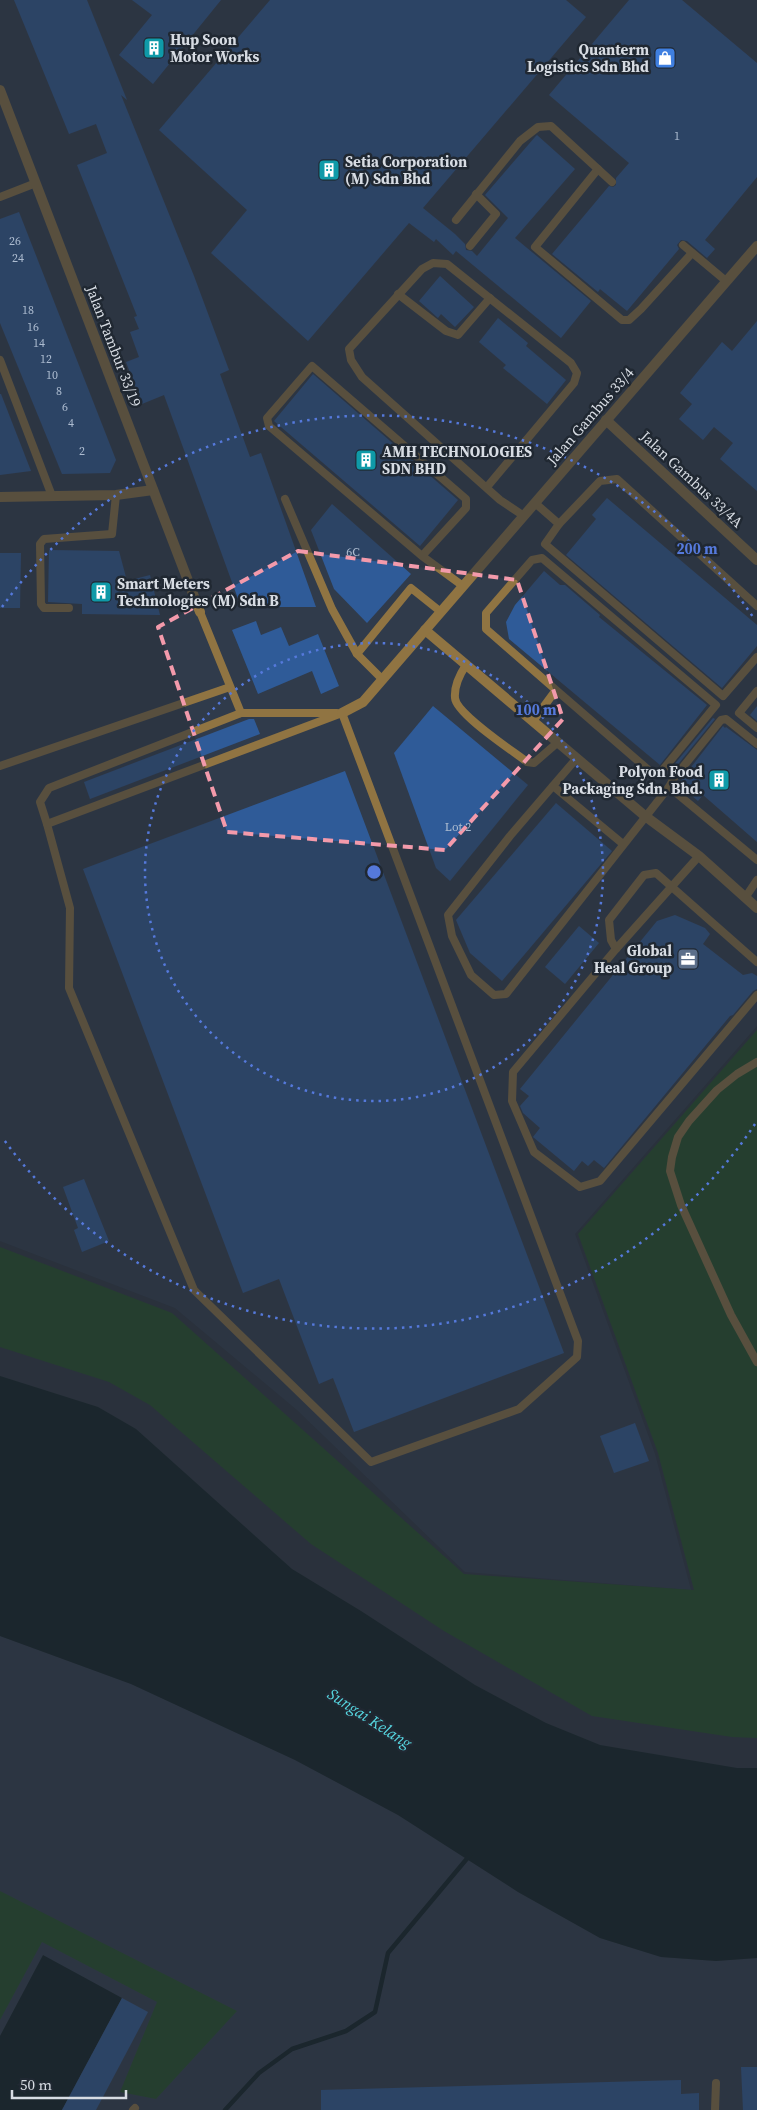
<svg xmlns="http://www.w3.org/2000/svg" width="757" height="2110" font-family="'Source Serif 4',serif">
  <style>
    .built { fill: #303b4b }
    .green { fill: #214f21 }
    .water { fill: #0a1a1b }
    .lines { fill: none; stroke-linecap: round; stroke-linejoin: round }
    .stream { stroke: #0a1a1b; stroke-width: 4.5 }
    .building { fill: #2f5b98 }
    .lane { stroke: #907442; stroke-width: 8 }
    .street { stroke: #907442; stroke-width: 10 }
    .marked { fill: none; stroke: #f39aab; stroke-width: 4; stroke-dasharray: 10 6; stroke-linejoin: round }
    .ring { fill: none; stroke: #5579db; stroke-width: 2.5; stroke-dasharray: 2.5 5 }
    .labels { text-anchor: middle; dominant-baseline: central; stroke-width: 5; stroke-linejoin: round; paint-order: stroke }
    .number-label { font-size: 12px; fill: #adbcd0 }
    .poi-label { font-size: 15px; font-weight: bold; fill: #d7dce3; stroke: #202832; text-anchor: start }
    .street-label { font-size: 15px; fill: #d7dce3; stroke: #202832 }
    .water-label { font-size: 16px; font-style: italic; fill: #56d6e0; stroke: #202832 }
    .centre { fill: #5579db; stroke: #202832; stroke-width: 2.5 }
    .ring-label { font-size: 15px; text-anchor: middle; font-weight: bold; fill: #5579db; stroke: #202832; stroke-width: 5; stroke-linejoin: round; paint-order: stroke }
  </style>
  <rect width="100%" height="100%" fill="#2a323c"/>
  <g class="built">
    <polygon points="0,0 757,0 757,1026 575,1234 655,1454 691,1590 465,1572 297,1410 175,1308 0,1241"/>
    <polygon points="0,1636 131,1684 295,1760 398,1815 518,1892 600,1938 661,1957 716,1961 757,1958 757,2110 0,2110"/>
  </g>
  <g class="green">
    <polygon points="757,1030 757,1738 732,1737 592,1716 444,1631 311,1544 150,1405 109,1382 0,1347 0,1247 172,1313 464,1574 694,1590 658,1453 578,1234"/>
    <polygon points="0,1891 237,2011 156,2099 120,2092 157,2002 42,1942 0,2020"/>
  </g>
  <g class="water">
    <polygon points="0,1376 98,1407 136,1429 292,1569 361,1611 475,1685 546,1723 600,1745 737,1768 757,1768 757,1958 716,1961 661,1957 600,1938 518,1892 398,1815 295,1760 131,1684 0,1636"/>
    <polygon points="43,1955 122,1998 62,2110 0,2110 0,2036"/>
  </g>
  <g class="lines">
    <polyline class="stream" points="225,2110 259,2073 292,2049 346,2031 375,2012 388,1953 470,1855"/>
  </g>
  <g class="building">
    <polygon points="14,0 87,0 127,100 121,95 194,276 229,370 220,374 250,457 261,453 316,607 241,607 164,395 142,404 126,362 139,357 130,332 139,329 134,317 137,316 77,165 107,153 96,124 69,134"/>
    <polygon points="132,0 221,0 153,84 119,55 152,15"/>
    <polygon points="270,0 566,0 586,17 423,208 455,234 465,244 466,250 472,251 477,256 508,218 485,195 535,137 537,135 575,169 515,238 591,301 561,338 456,251 453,255 436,239 434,242 409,223 308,341 211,253 247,210 159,130"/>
    <polygon points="629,0 682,0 757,63 757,177 705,240 715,249 707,258 687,241 681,240 677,245 679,249 627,311 600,289 598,292 552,254 609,186 613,187 616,185 616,178 629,163 549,95"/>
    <polygon points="19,212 116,460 110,473 62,474 0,323 0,219"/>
    <polygon points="440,276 474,307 455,327 441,314 438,318 419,301"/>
    <polygon points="498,318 528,343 526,346 566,380 547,404 503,368 506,365 479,342"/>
    <polygon points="757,321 757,491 720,459 733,443 714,427 703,440 679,419 692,404 680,393 722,342 732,351"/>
    <polygon points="313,374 458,500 420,546 274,421"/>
    <polygon points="0,394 1,394 31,471 0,475"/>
    <polygon points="607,498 757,625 757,646 722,688 566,555 596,519 592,515"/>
    <polygon points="332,504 411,574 367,623 334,589 311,530"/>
    <polygon points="49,550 119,551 127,581 150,575 160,615 82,614 82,604 48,602"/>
    <polygon points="0,553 21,553 20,608 0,608"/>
    <polygon points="544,571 560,585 565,585 600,615 599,617 707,705 660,765 509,639 506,622 515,605"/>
    <polygon points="256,621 261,635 281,627 289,646 318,634 339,686 321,694 312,671 258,694 232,630"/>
    <polygon points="433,706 528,785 450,881 436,868 394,753"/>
    <polygon points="757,706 757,721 750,715"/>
    <polygon points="713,718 715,719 675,768 673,766"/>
    <polygon points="249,719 254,719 260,734 90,799 84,782"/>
    <polygon points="723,726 725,728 726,727 757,750 757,842 703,795 698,801 678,784"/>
    <polygon points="345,771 564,1353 354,1432 333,1378 319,1384 279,1279 243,1293 83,869"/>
    <polygon points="556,803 612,851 502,981 470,953 456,920"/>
    <polygon points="675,915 705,928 710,934 703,944 743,975 752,973 757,976 757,989 753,991 733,1015 730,1016 604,1168 594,1160 588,1166 582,1161 574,1171 533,1137 540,1128 523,1113 520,1106 529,1096 520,1089 657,921"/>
    <polygon points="579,926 599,943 565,984 545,967"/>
    <polygon points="84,1179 109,1241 82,1252 74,1230 78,1228 63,1187"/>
    <polygon points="635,1423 649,1461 614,1473 600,1436"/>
    <polygon points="122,1998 148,2012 96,2110 62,2110"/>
    <polygon points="741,2067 757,2067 757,2110 743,2110"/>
    <polygon points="681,2080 681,2094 699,2093 699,2110 321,2110 321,2090"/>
  </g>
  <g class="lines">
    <g class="lane">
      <polyline points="598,169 535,247 622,320 629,320 641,309 692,253"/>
      <polyline points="0,197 36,183"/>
      <polyline points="456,220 520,141 538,127 551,126 612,182"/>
      <polyline points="683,245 726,281"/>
      <polyline points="470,246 496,214 476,194"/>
      <polyline points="398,294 446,331 458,335 490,298"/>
      <polyline points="0,360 52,496"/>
      <polyline points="487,487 574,383 577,373 571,363 447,264 433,263 422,269 349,349 351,360 362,377 500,500 524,516"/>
      <polyline points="285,499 332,609 357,654 382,679"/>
      <polyline points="535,503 559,524"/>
      <polyline points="422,556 466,508 466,499 312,366 267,418 269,426 422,556 463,586"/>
      <polyline points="757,606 617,479 600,481 559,524 545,544 723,696 757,657"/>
      <polyline points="69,608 44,608 41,604 40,544 44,539 112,534 116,495"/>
      <polyline points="200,612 241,713"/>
      <polyline points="357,654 411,588 441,612"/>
      <path d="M466,665C460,674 454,686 455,698C456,714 513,751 527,762L534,763L557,743"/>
      <polyline points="757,691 739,713 757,728"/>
      <polygon points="342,713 578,1341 577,1357 519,1409 371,1462 194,1290 69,988 70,908 47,824"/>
      <polyline points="533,721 556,690 486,629 486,613 532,560 542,558 716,705 661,772 652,773 556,690"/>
      <polyline points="757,744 726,719 721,720 674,778 669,787 757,860"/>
      <polyline points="576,759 510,836 448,915 452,936 471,975 494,995 506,994 669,787"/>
      <polyline points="0,766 230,687"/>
      <polyline points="553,786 623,844"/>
      <polyline points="47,824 40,802 49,788 241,713 337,713"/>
      <polyline points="699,856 616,949 513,1072 512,1101 534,1152 580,1187 600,1181 757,995"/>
      <polyline points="745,898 757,880"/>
      <polyline points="616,949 611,940 609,920 644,875 656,873 757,962"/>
      <polyline points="757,1062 737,1074 717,1090 689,1121 678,1137 672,1157 670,1171 681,1205 731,1315 757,1362"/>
      <polyline points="133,2110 135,2108"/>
      <polyline points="715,2110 716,2083"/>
    </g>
    <g class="street">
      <polyline points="0,90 200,612"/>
      <polyline points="606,420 757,560"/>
      <polyline points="0,497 116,495 153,490"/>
      <polyline points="425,630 645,816 699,856 757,908"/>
      <polyline points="342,713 363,702 757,246"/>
    </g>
  </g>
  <path d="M0 0H757V2110H0ZM298,551L517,580L563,719L445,850L227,832L158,627Z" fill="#2a323c" fill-opacity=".55" fill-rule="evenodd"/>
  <path class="marked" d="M298,551L517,580L563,719L445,850L227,832L158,627Z"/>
  <g class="ring">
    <circle cx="374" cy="872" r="229"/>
    <path d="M755 1124A457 457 0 0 1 2 1137M2 607A457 457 0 0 1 755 620"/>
  </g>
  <defs>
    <g id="building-square" transform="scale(1.125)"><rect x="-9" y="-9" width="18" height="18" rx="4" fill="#0f9aa8" stroke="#202832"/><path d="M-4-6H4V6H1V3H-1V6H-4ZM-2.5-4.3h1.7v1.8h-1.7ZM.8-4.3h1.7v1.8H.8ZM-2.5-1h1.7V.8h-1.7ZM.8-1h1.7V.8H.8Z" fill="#fff"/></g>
    <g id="shop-square" transform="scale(1.125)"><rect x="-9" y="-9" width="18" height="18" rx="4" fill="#3f7fe0" stroke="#202832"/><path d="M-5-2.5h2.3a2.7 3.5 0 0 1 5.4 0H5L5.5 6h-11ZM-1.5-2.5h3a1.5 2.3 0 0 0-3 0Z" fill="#fff"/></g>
    <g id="office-square" transform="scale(1.125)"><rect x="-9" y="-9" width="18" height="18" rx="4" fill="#5c6f8a" stroke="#202832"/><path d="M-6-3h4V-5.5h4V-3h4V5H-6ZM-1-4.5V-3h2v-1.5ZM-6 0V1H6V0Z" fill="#fff"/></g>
  </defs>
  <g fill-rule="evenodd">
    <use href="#building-square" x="154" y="48"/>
    <use href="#shop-square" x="665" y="58"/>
    <use href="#building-square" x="329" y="170"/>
    <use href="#building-square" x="366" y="460"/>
    <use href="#building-square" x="101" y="592"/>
    <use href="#building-square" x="719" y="780"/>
    <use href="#office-square" x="688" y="959"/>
  </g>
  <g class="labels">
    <g class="number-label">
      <text x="677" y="136">1</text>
      <text x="15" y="241">26</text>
      <text x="18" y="258">24</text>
      <text x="28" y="310">18</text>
      <text x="33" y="327">16</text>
      <text x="39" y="343">14</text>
      <text x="46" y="359">12</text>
      <text x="52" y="375">10</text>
      <text x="59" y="391">8</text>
      <text x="65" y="407">6</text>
      <text x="71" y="423">4</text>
      <text x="82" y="451">2</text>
      <text x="353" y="552">6C</text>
      <text x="458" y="827">Lot 2</text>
    </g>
    <g class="poi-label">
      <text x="170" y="39">Hup Soon<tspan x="170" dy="17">Motor Works</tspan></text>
      <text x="649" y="49" text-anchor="end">Quanterm<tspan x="649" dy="17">Logistics Sdn Bhd</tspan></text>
      <text x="345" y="161">Setia Corporation<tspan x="345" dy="17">(M) Sdn Bhd</tspan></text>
      <text x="382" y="451">AMH TECHNOLOGIES<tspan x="382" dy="17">SDN BHD</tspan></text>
      <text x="117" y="583">Smart Meters<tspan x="117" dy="17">Technologies (M) Sdn B</tspan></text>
      <text x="703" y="771" text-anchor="end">Polyon Food<tspan x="703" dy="17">Packaging Sdn. Bhd.</tspan></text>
      <text x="672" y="950" text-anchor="end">Global<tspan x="672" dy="17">Heal Group</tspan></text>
    </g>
    <g class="street-label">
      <text transform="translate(114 346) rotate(69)">Jalan Tambur 33/19</text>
      <text transform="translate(590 416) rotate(-49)">Jalan Gambus 33/4</text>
      <text transform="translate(692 479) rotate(43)">Jalan Gambus 33/4A</text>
    </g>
    <g class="water-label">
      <text transform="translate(370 1718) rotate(33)">Sungai Kelang</text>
    </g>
  </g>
  <circle cx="374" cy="872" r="8" class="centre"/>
  <g class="ring-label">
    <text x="697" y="554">200 m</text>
    <text x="536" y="715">100 m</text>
  </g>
  <path d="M12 2090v8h114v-8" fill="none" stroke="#d7dce3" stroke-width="2.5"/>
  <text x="20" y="2090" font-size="15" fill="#d7dce3" stroke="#202832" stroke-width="4" paint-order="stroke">50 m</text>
</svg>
